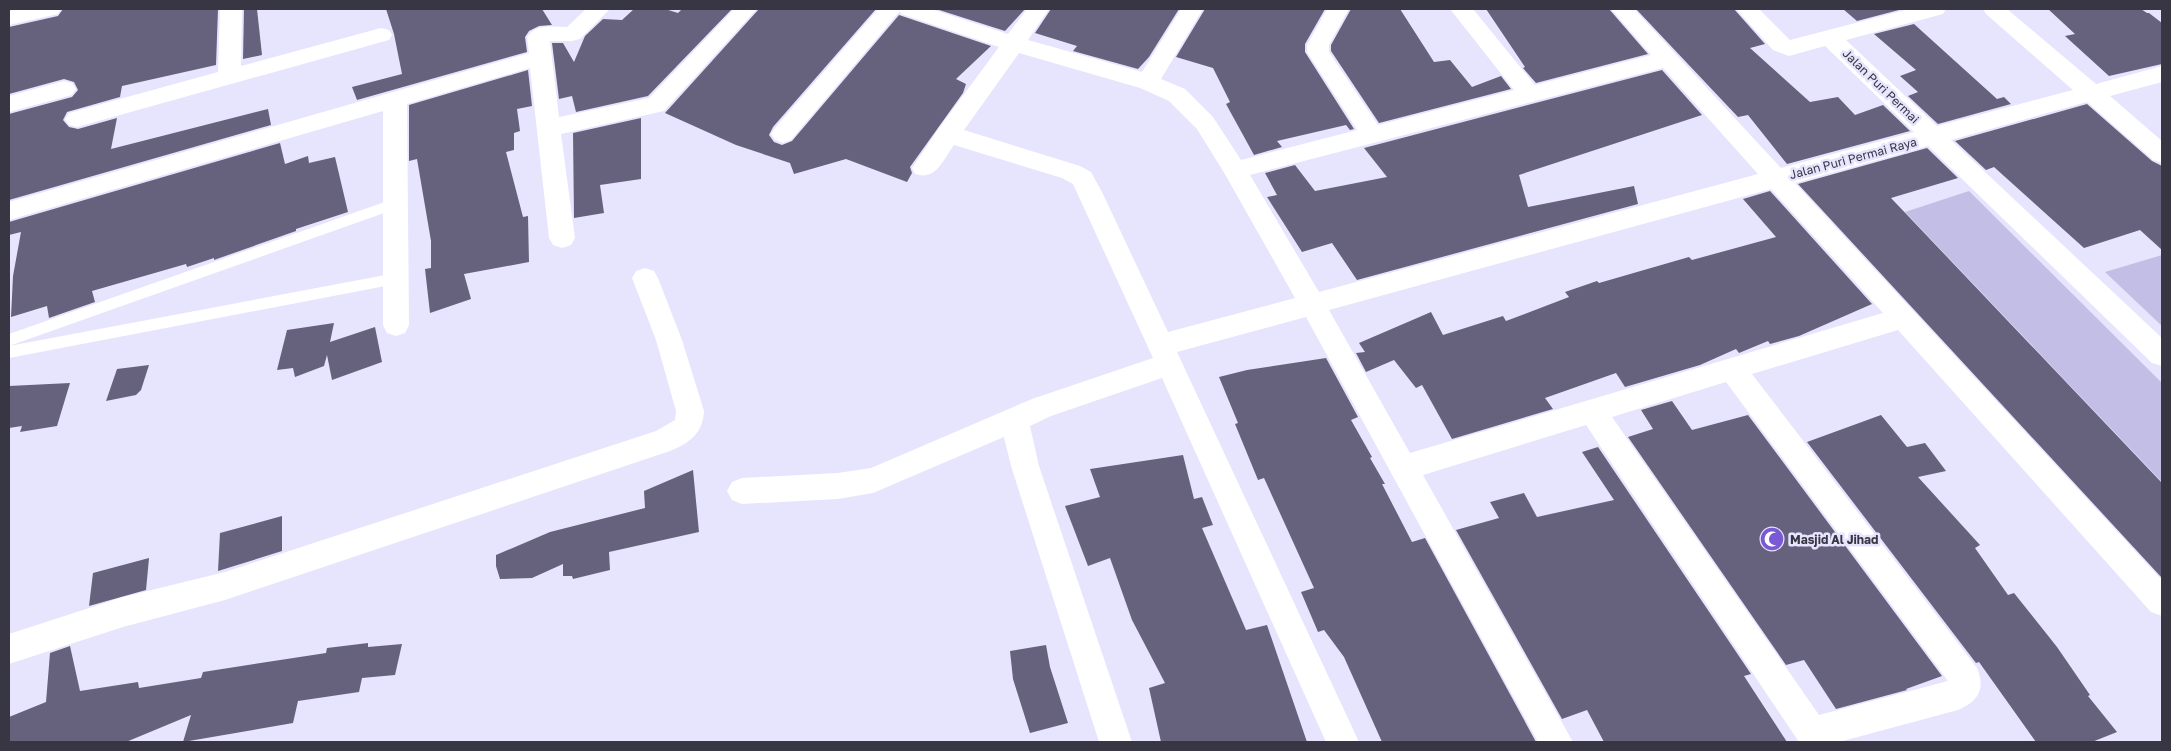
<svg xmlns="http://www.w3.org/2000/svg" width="2171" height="751" font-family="'Golos Text',sans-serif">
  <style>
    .green { fill: #c3bee5 }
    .building { fill: #66627e }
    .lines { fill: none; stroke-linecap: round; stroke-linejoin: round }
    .lane { fill: #fff; fill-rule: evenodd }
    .street { fill: #fff; fill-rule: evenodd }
    .labels { text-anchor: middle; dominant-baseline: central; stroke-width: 5; stroke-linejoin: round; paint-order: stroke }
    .street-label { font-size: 12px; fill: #383643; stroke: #e7e4fe }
    .poi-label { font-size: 12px; font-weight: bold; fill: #383643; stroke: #e7e4fe; text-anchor: start }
  </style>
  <rect width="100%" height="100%" fill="#e7e4fe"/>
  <g class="green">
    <polygon points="1969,191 2162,383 2162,482 1905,212"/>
    <polygon points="2162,255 2162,326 2105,272"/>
  </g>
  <g class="building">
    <polygon points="63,9 218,9 216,65 122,86 120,97 67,112 63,120 69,127 78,129 117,118 111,149 268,109 271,125 9,200 9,114 72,97 78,90 74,82 64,79 9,94 9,27 58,16"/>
    <polygon points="244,9 257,9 262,55 243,59"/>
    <polygon points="386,9 542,9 552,25 539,26 529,31 525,37 527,52 357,100 352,87 402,74 394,34"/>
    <polygon points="634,9 665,9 678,13 682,9 732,9 648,96 576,112 572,96 559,99 552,43 563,43 574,62 585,36 603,19 622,20"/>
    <polygon points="759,9 876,9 773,127 769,135 774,142 782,145 792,141 899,15 991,46 956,79 966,84 963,93 910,167 912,173 907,182 846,159 794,174 790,163 736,145 665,113"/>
    <polygon points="936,9 1025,9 1005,31"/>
    <polygon points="1051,9 1179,9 1149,57 1138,69 1073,51 1077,46 1035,33"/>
    <polygon points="1205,9 1325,9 1305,44 1305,52 1354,129 1350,130 1346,125 1277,141 1282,147 1254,155 1226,104 1230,102 1213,68 1176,57"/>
    <polygon points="1351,9 1400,9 1434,62 1450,60 1472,87 1501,76 1511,89 1379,123 1331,51 1331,45"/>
    <polygon points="1486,9 1609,9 1648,54 1536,83 1523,68 1525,67"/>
    <polygon points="1636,9 1734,9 1765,44 1750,48 1810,102 1838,97 1855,115 1883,105 1910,131 1787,164 1748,115 1738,117"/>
    <polygon points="1843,9 1898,9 1899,10 1857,21"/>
    <polygon points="2048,9 2141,9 2147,13 2149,13 2162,23 2162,64 2109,76 2065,36 2075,34"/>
    <polygon points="1914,24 1997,99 2004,97 2011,104 1938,124 1908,96 1918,92 1900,76 1916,70 1874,34"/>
    <polygon points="528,70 532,106 517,109 520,131 514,133 514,150 506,152 523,217 528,216 529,262 464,274 471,299 430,313 425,269 431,268 431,241 417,159 409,161 409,105"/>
    <polygon points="1662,70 1702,115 1519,175 1528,207 1634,186 1638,204 1357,280 1332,243 1302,252 1267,197 1277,195 1265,173 1295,165 1315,191 1387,177 1364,148"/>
    <polygon points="2087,104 2152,161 2162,166 2162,250 2140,230 2084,248 1994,167 1986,170 1955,141"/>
    <polygon points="641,118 641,179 600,185 604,213 574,218 573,133"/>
    <polygon points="280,143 285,164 308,156 309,163 335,157 348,212 296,229 296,231 214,260 214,258 187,267 186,264 92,291 95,302 49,318 47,306 11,317 13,276 21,232 9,235 9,222"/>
    <polygon points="1927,148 1958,178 1891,198 2162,483 2162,578 1798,184"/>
    <polygon points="1770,191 1872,304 1799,336 1770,344 1768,341 1739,353 1736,349 1700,365 1625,387 1616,373 1545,398 1553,409 1452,439 1422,385 1416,388 1394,360 1366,372 1356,353 1365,352 1359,343 1431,312 1443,335 1503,316 1506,321 1569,297 1565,292 1597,281 1599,283 1689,257 1692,260 1776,237 1743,199"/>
    <polygon points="334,323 330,342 375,327 382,362 332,380 327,355 324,366 295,377 293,368 277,370 287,330"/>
    <polygon points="1326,358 1358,417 1351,420 1372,457 1370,458 1385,484 1382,484 1412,542 1425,538 1536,742 1382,742 1344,657 1324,630 1318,632 1301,592 1314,588 1264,478 1258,480 1235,424 1238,423 1219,377 1247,370"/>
    <polygon points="149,365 141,390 136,395 106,401 117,369"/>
    <polygon points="70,383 57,426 20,432 22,426 9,428 9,386"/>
    <polygon points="1672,401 1692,430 1748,415 1942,676 1906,689 1907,690 1836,709 1804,660 1786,665 1628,437 1653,429 1641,410"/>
    <polygon points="1881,415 1907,447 1925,443 1946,471 1918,477 1980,545 1975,548 2008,595 2014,593 2057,647 2090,695 2088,696 2117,732 2092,742 2036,742 1979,662 1976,663 1807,442"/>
    <polygon points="1598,447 1751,674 1744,676 1787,742 1604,742 1587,710 1562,719 1456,530 1499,518 1490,502 1524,493 1537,517 1614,500 1582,452"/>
    <polygon points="1183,455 1194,499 1202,497 1213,525 1202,528 1246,630 1267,625 1307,742 1161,742 1149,688 1165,683 1132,620 1110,558 1088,566 1065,506 1100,497 1090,469"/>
    <polygon points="693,470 699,532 609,552 610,570 573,579 572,576 563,576 563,564 532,578 500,579 496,566 496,555 550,532 645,508 644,491"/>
    <polygon points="282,516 282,551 218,571 220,533"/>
    <polygon points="149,558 146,590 89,606 93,573"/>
    <polygon points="368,643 368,647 402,644 395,675 362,678 359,692 298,701 293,723 183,742 191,715 126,742 9,742 9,717 46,702 50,653 70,646 80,691 138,682 139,688 201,678 203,672 326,653 327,648"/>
    <polygon points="1046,645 1050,667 1068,723 1030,733 1013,679 1010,651"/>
  </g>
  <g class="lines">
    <polygon class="lane" points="396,198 401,199 403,203 401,207 9,346 396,273 401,275 403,279 401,283 9,358 9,334"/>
    <g class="street">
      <polygon points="18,9 61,9 58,14 9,25 9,11"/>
      <polygon points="220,9 242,9 241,66 381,28 389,30 392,35 389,40 77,127 69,125 65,119 69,113 218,72"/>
      <path d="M586,9H610L580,39L572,41H550L559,117L649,98L734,9H757L664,111L561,134L575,238L571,245L562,248L553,245L549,238L530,68L407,104L409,325L405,333L396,336L387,333L383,325V111L9,220V202L529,53L527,37C536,23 552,27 567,27Z"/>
      <path d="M878,9H931L1008,34L1027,9H1049L1028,40L1142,72L1181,9H1203L1161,79L1185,89L1213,117L1241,160L1357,130L1307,52V45L1327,9H1349L1329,45V52L1378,125L1514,90L1450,9H1473L1535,85L1651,55L1611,9H1634L1781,168L1914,132L1825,46L1789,56L1773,50L1736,9H1759L1790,40L1909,9H1946L1943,14L1846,40L1937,126L2073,90L1986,14L1983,9H2007L2096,84L2162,66V82L2110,96L2162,141V163L2153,160L2087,102L1951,140L2162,338V366L2152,363L1928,146L1795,183L2162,580V616L2151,612L1898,330L1752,374L1977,668C1986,689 1978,702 1958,710L1839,742H1799L1586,425L1423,475L1573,742H1538L1306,317L1177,352L1359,742H1326L1162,378L1051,416L1030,426L1039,466L1132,742H1099L1011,466L1004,437L873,493L838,499L742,504L732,500L727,491L732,482L742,478L838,473L871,468L1032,399L1153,358L1073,184L1062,178L954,145C943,160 936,181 915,174L912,168L939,128L999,47L901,14L900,11L791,140L783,143L775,140L771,134L775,128ZM1019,53L1140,88L1169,101L1197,129L1226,176L1295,298L1168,332L1102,192L1091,172L1080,166L964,130ZM1663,68L1758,174L1319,292L1250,175ZM1771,189L1883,313L1410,453L1329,310ZM1726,382L1948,681L1819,715L1612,417Z"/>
      <polygon points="64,81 72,83 76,89 72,95 9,112 9,96"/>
      <path d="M645,268L654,271L658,278L682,340L704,411C703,436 685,446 664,453L225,600L123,627L9,664V634L123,597L225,572L656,431L675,420L676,411L656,340L632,278L636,271Z"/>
    </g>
  </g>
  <defs>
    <g id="mosque-disc" transform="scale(1.25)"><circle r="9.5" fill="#795ad4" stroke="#e7e4fe"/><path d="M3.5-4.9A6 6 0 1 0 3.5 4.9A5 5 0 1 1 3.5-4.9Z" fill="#fff"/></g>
  </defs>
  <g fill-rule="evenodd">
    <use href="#mosque-disc" x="1772" y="539"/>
  </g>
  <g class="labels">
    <g class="street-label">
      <text transform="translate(1881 86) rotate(44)">Jalan Puri Permai</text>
      <text transform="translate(1853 158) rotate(-15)">Jalan Puri Permai Raya</text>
    </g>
    <g class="poi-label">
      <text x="1790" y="539">Masjid Al Jihad</text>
    </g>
  </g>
  <rect width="2171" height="751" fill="none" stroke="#383643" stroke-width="20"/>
</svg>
